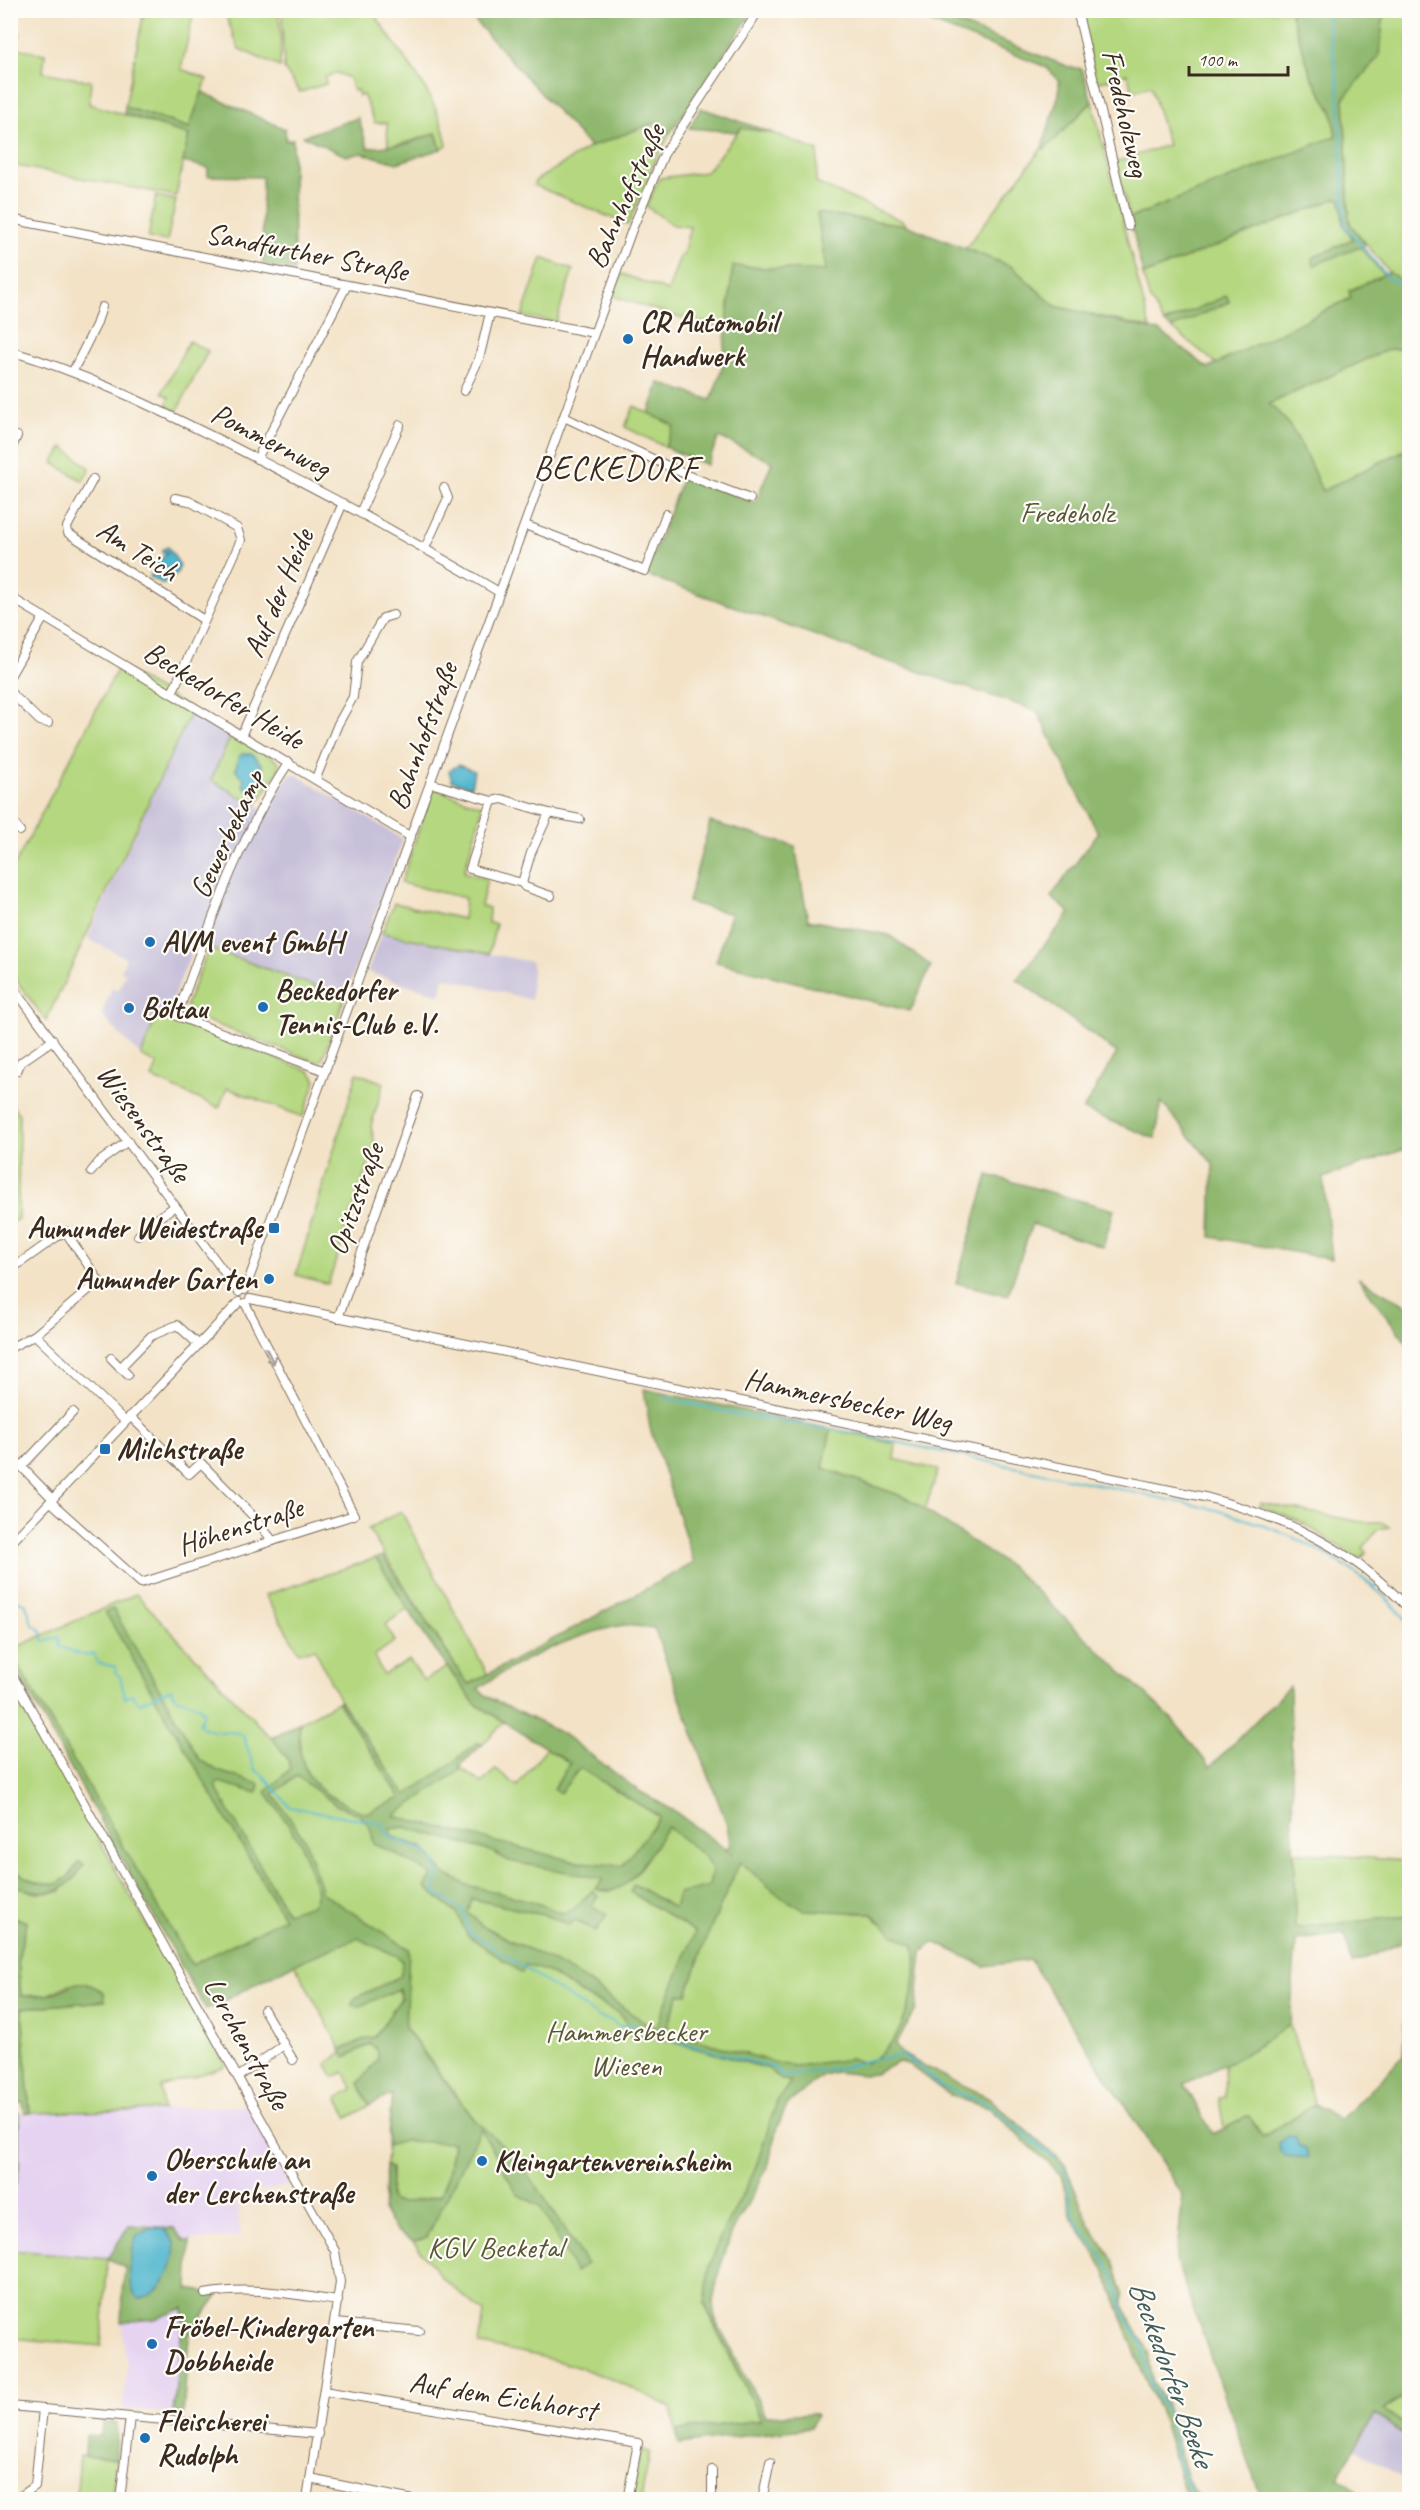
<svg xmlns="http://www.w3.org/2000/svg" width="1420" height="2510" font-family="Caveat,sans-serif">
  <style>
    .built { fill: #e5d3f1 }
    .industrial { fill: #c7c0d9 }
    .green { fill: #b4d77f; stroke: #78804e; stroke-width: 1.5; fill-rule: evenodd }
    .forest { fill: #8fb86e; stroke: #657146; stroke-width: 1.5; fill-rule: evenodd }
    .water { fill: #4fb6cd; stroke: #457076; stroke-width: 1.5 }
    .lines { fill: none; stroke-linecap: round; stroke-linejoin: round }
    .stream { stroke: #4fb6cd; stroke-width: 2 }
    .minor-casing { stroke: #7b6a59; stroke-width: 10 }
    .minor { stroke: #fff; stroke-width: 8 }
    .oneway { stroke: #a79f9a }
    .poi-dot { fill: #1f6fb2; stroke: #fdfcf7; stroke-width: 2 }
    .labels { text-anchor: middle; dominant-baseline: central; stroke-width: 4.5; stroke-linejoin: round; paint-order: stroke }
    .street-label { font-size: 30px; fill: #3b2a1e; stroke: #fdfcf7 }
    .poi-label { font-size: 30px; font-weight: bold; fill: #3b2a1e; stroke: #fdfcf7; text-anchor: start }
    .park-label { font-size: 30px; fill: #595536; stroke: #fdfcf7 }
    .water-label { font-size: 32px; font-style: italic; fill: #425b5b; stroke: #fdfcf7 }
    .quarter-label { font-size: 33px; letter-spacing: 1.5px; fill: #3b2a1e; stroke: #fdfcf7 }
  </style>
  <rect width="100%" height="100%" fill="#fdfcf7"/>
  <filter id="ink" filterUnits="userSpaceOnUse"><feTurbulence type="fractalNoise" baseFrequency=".0167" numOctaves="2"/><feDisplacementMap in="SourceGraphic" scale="12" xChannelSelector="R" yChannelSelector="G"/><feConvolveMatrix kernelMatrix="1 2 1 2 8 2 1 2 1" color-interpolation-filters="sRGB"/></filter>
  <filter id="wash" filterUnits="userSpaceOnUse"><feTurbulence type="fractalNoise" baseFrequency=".008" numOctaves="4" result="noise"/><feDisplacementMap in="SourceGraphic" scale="24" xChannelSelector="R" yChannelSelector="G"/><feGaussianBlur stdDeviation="1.35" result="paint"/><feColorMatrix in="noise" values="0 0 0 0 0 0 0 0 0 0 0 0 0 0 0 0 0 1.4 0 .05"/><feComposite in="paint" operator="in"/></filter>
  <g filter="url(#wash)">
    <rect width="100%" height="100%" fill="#f3e2c6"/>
    <g class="built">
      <polygon points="248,2106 291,2185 236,2196 241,2237 184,2241 129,2225 108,2258 11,2250 10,2216 19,2167 19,2113"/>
      <polygon points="184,2307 173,2413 123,2409 127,2366 121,2322 155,2319"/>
      <polygon points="317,2486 352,2492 351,2499 315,2499"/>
    </g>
    <g class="industrial">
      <polygon points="192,710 236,735 228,742 211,781 267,811 289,775 295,774 403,839 345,997 209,948 198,936 165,1018 157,1015 141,1056 101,1015 112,988 118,991 126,973 121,971 126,958 87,939"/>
      <polygon points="382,933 532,962 531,1000 444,977 440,995 367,972"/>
      <polygon points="1375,2415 1409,2437 1409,2483 1355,2448"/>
    </g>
    <g class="green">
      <polygon points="144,11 194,11 181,69 207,79 190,128 125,107"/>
      <polygon points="224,11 278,11 281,37 280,67 239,49"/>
      <path d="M282,11H373C400,57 437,90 447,145L441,149L436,133L388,148L387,123H375L363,95L359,96L357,90L353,91L349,78L337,73L325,77L326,84L300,92L284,69Z"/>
      <polygon points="1080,11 1290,11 1312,78 1332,111 1336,136 1130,218 1115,162 1168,145 1151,86 1133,91 1127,74 1096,83"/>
      <polygon points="1384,11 1409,11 1409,286 1389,272 1350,224 1349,215 1344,97 1379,56"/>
      <polygon points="10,31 20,33 17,48 45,54 43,72 91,81 89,104 189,135 176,196 11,165"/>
      <polygon points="1092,102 1150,328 1055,306 1012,267 965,249 1042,148 1045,149"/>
      <polygon points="654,123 670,133 655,161 628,225 534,185 535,181 590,147"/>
      <polygon points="741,128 773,133 818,151 816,183 903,221 906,225 817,213 826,271 733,266 727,328 680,318 613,296 622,274 668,291 680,256 683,255 690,227 673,225 646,206 660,178 706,172"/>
      <polygon points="156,196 176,200 167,241 148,238"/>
      <polygon points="1337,198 1341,199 1343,224 1353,239 1312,258 1315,264 1360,247 1384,275 1349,291 1351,298 1217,364 1172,328 1229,302 1227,296 1164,323 1149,297 1143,275"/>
      <polygon points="542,258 573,270 556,322 522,316"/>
      <polygon points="189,341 208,351 177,411 166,405 170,397 162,393"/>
      <path d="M1409,348V448L1322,491C1308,460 1296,425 1269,404L1389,349Z"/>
      <polygon points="634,406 675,426 665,447 625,427"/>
      <polygon points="63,447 90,468 83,481 53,463"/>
      <polygon points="119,666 192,710 46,1021 11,973 10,874"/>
      <path d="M236,735L279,762L278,771L256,806L211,780L228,742ZM238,758L261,771L254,791L248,790L243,785L244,779L236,770Z"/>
      <polygon points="433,788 483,806 464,872 487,879 481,906 489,908 488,923 496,924 489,954 382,933 394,903 463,919 465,898 401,883"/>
      <polygon points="209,948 345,997 322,1060 316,1062 188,1014 186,1005"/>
      <polygon points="157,1015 310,1071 316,1080 303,1117 227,1088 219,1108 152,1078 157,1064 141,1056"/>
      <polygon points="357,1073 384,1083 371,1126 375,1145 328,1284 296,1275"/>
      <polygon points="10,1103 19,1114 18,1219 11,1223"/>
      <polygon points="831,1429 896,1444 894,1459 938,1470 925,1510 907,1498 823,1468"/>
      <polygon points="1261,1503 1361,1522 1382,1522 1389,1527 1378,1529 1363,1548 1367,1552 1362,1558 1356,1557 1301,1522 1260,1506"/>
      <polygon points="401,1511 488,1675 468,1685 368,1529"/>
      <path d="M376,1558L408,1608L385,1625L395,1641L374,1656L383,1675L409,1660L424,1681L447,1667L474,1703L504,1722L483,1744L476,1743L395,1814L462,1769L482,1783L496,1769L517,1786L547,1747L570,1763L554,1789L560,1792L580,1768L660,1817L659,1819L718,1857L730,1845L779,1891L855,1913H871L876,1920L914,1945C920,1984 905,2039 873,2064L815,2069L783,2101L709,2285L705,2304L709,2315L761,2420L676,2431L671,2408C611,2374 547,2354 479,2345L484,2313L442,2278L413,2241L423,2239L481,2128L405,2027L375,2037L345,2057L370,2044L376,2049L378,2059L359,2083L369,2106L348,2118L337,2098L353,2089L344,2072L334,2077L326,2063L343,2053L294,1963L206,2009L11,1659L10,1650L136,1594L271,1738L339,1701L361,1732L340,1701L315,1649L299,1652L265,1595Z"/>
      <polygon points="10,1681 226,2066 161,2087 163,2110 30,2113 22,2008 105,2001 70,1984 47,1995 21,1996 18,1959 27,1922 11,1916 11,1885 36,1893 60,1892 79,1862 69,1876 57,1884 36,1882 11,1869"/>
      <polygon points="1409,1841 1409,2041 1404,2033 1408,1916 1295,1928 1294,1852 1408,1861"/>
      <polygon points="1290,2025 1315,2104 1263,2137 1249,2116 1224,2129 1219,2098 1225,2097 1224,2064"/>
      <polygon points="404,2141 453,2142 448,2175 440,2196 403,2203 393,2202 390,2198 391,2168 386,2166 387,2146"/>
      <polygon points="11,2250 108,2258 101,2346 11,2338"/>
      <polygon points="1409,2393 1409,2427 1383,2410"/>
      <polygon points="641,2450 650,2452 641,2499 631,2500"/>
      <polygon points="80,2456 116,2459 112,2499 76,2499"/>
    </g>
    <g class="forest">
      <polygon points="466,11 753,11 670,133 654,123 590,147"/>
      <polygon points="902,11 926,11 1069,67 1082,69 1092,102 1045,149 1042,148 1059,94 1059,81 1046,67"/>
      <polygon points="1290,11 1384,11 1379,56 1344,98 1349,215 1350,224 1366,245 1314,265 1312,258 1353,239 1343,224 1341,200 1337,198 1143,275 1130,218 1336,136 1332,111 1312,78"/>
      <polygon points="202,92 285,129 286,141 293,139 294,271 263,265 262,177 208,176 208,168 183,162 189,135 124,113 125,107 189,128"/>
      <polygon points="701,108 773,133 741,128 737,132 689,128"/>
      <polygon points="358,118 368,148 407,144 436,133 441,149 397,163 362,153 346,156 303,136"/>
      <path d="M817,213L906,225L1012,267L1055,306L1161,332L1208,368L1351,298L1349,291L1389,272L1409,286V348L1389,349L1269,404C1296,425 1308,460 1322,491L1409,448V1151L1405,1149L1323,1178L1332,1259L1211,1237L1213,1164L1161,1102L1156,1139L1083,1110L1117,1053L1017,979L1070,913L1051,897L1098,833L1037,711L884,660L646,575L683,476L755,503L772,462L719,437L707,465L665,447L674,426L649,413L659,383L711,400L722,369L733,266L826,271Z"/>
      <polygon points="1226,296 1229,302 1172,328 1164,323"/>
      <polygon points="710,822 795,846 808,920 889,935 931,966 910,1011 716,962 731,914 688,902"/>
      <polygon points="988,1175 1114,1210 1103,1247 1032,1224 1008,1295 956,1283"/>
      <polygon points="1358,1278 1409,1307 1409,1346"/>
      <path d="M644,1389L831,1429L823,1468L907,1498L1012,1568L1173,1720L1210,1767L1290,1686L1295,1928L1408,1916V1940L1352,1964L1345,1934L1296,1940L1290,2025L1245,2054L1184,2084L1213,2134L1249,2116L1263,2137L1315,2104L1340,2120L1403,2057L1404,2033L1409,2041V2393L1383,2410L1409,2427V2437L1375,2415L1337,2477L1370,2499H1262L1176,2261L1183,2195L1030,1960L985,1966L934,1942L922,1952L916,2010L895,2045L901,2053L925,2067L988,2097L1065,2165L1089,2224L1113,2260L1123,2294V2305L1148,2351L1153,2383L1166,2405L1187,2479L1199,2499H1190L1181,2481L1161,2414L1145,2379L1104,2269L1072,2218L1061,2175L989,2108L949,2095L908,2064L898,2062L875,2074L864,2075L836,2072L822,2075L788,2104L776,2130L768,2167L732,2232L719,2271L713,2302L715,2318L766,2416L813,2413L817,2415L810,2428L678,2444L676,2431L761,2420L705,2304L709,2268L720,2237L754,2172L777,2101L791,2081L781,2080L769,2069L652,2036L643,2035L636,2039L630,2037L629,2027L624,2018L612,2009L588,1998L548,1972L526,1965L522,1973L467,1935L457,1914L425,1887L432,1875L396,1854L374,1844L370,1827L360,1815L336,1805L297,1776L273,1794L305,1840L322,1893L409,1949L405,2029L474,2119L500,2143L538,2188L587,2264L575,2272L540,2206L517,2194L481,2129L427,2237L413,2241L396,2231L383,2210L386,2166L391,2168L390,2198L393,2202L403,2203L440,2196L448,2175L453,2143L404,2141L387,2146L392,2094L369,2106L359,2083L378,2059L376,2049L370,2044L345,2057L341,2050L364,2039L375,2037L401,1998L399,1989L358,2007L352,2005L355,1998L401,1976L402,1961L397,1956L357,1938L294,1964L206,2010L11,1661L10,1651L192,1965L284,1918L105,1612L113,1609L200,1760L218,1771L259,1784L257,1793L219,1782L215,1786L287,1913L314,1904L317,1892L300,1842L266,1792L290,1769L288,1759L272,1738L300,1723C295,1777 318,1795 366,1813L401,1798L338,1702L340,1701L406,1795L451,1764L476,1743L483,1744L459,1766L462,1769L394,1816L573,1861L622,1866L660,1817L580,1768L560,1793L554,1789L570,1763L474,1703L427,1639L376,1558L383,1556L468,1685L694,1563L650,1428ZM624,1625L654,1628L727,1825L732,1854L674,1811L639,1791L563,1734L488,1697L478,1689C516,1661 577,1633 624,1625ZM405,1827L493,1852L509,1861L603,1879L596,1889C629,1903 650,1848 668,1827L705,1857L712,1870L709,1886L678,1894L674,1908L634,1884L630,1892L695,1932L656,2027C629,2016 608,1994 583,1979C551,1958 515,1944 481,1925L468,1912L472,1899L547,1916L569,1925L576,1920L596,1932L607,1915L591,1906L598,1897L593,1890L572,1910L561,1913L535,1902L467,1885L444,1873L424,1848L392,1836L390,1829ZM740,1862L781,1897L804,1910L871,1913L894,1935L914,1945C920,1985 905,2045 866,2063L851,2059L795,2066L781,2064L666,2031L679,1994H687L706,1939Z"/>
      <path d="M79,1862L84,1864C63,1899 46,1896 11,1885V1869L36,1882L57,1884L69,1876Z"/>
      <path d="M10,1916L27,1922L18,1959L21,1996C29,1996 38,1996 46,1995C76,1990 70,1972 104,1992L105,2001L22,2008L30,2113H25L23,2103H11Z"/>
      <polygon points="11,2113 19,2113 19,2167 16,2184 11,2186"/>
      <polygon points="129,2225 174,2228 184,2241 190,2241 188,2289 219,2294 189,2336 183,2415 173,2413 184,2308 155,2319 121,2322 125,2268 108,2258"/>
      <polygon points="102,2422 117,2423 116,2459 85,2456 86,2435 101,2436"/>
    </g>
    <g class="water">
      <polygon points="168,547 180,565 177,573 164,584 150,577 157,563 168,552 162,553 163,549"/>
      <polygon points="242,754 252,754 262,765 262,781 254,791 248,790 243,785 244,779 236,770 238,758"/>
      <polygon points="458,765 474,771 471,787 452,781 449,771"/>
      <polygon points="1287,2136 1296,2137 1298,2145 1306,2149 1308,2158 1285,2156 1280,2151 1279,2143"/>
      <path d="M154,2228H164L175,2243C174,2267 165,2294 138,2299C124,2283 131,2253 137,2235Z"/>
    </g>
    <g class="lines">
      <g class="stream">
        <polyline points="1329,10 1327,19 1338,83 1345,225 1387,277 1410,291"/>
        <path d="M665,1398L736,1414L859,1434L1217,1510C1291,1532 1359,1562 1410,1624"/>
        <path d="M10,1597L26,1604L32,1624L41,1630L44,1642L59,1637L60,1647C74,1650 79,1659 94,1653L97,1663L116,1667L115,1673L120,1676L125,1698L132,1694L139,1703L171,1689L177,1698C186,1703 200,1702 204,1713L199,1724C212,1737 228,1728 243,1735L255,1770L263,1775L290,1807L381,1823L390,1837L423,1850L438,1867L435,1892L464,1912L469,1932L599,2017L612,2021L618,2026L631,2024L647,2034L775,2068L782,2077L844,2067L873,2059L901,2056L916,2064L940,2086L988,2104L1055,2159"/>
        <polyline points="1060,2167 1068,2175 1070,2205 1078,2225 1103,2257 1113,2275 1124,2314 1141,2342 1147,2372 1154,2392 1168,2414 1179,2466 1195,2500"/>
      </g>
    </g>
  </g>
  <g filter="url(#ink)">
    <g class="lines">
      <g class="minor-casing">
        <g id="minor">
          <polyline points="1077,10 1128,226"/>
          <polyline points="10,219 594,333"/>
          <path d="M10,351C89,374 159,410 232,446C323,492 412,540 499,592"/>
          <polyline points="73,371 96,325 102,307"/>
          <polyline points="464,391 479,359 490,313"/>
          <polyline points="564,417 689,476 750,499"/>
          <polyline points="10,452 17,436"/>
          <polyline points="257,459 347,285"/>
          <polyline points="93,479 67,527 68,533 204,620"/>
          <polyline points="360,513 400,425"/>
          <polyline points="525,525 645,571 666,514"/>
          <polyline points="425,548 448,498 444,488"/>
          <polyline points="10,597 411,837"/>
          <polyline points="10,676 44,617"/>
          <polyline points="10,692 40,721 48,723"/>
          <polyline points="172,693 241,540 237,528 189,501 175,498"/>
          <polyline points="242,734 343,503"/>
          <path d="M289,762C238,838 208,930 177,1016L325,1071"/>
          <polyline points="316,778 338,724 353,697 357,662 383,618 393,615"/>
          <polyline points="430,783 492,801 470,869 522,883 531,853 549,813 502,799 492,801"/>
          <polyline points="549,813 580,819"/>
          <polyline points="10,819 20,831"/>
          <polyline points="522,883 525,887 551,896"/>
          <polyline points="10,983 239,1292"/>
          <polyline points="17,1071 21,1062 53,1040"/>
          <polyline points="91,1172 99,1162 128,1141"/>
          <polyline points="138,1236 146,1227 175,1206"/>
          <polyline points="10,1270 65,1231 99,1281 35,1335 10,1348"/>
          <polyline points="245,1290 633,227 664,154 759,10"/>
          <path d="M250,1299L1209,1498C1288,1519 1353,1549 1410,1610"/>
          <polyline points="338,1318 418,1096"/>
          <polyline points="35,1335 125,1421"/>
          <polyline points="111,1358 128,1375"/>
          <polyline points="120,1368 151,1336 177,1325 198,1344"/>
          <polyline points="130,1416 189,1474 201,1463 252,1515 273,1541"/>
          <polyline points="10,1455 53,1499"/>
          <polyline points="22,1466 73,1412"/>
          <polyline points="51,1502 141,1583 354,1515 245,1303"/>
          <polyline points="10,1544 239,1302"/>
          <polyline points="10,1671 335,2251 340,2282 307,2500"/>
          <polyline points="264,2010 293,2060"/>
          <polyline points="238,2077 284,2045"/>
          <path d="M205,2294C249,2285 295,2295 338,2301"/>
          <polyline points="335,2323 419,2331"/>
          <polyline points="324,2391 638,2443 627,2500"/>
          <polyline points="10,2406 318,2434"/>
          <polyline points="712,2470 712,2500"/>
          <polyline points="310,2479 413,2500"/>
          <polyline points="21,2500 22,2495 35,2486 43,2409"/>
          <polyline points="120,2500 130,2417"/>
          <polyline points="762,2500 770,2462"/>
        </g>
      </g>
      <use href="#minor" class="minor"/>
    </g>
    <defs><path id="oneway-shaft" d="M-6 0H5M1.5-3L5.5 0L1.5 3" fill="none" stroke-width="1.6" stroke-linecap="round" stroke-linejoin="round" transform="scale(1.5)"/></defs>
    <use class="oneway" href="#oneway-shaft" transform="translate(270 1356) rotate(63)"/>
  </g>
  <g class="poi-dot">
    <circle cx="628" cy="339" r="6"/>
    <circle cx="150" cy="942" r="6"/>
    <circle cx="263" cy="1007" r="6"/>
    <circle cx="129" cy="1008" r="6"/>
    <rect x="268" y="1222" width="12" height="12" rx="3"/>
    <circle cx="269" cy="1279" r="6"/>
    <rect x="99" y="1443" width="12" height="12" rx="3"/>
    <circle cx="482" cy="2161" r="6"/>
    <circle cx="152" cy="2176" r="6"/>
    <circle cx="152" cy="2344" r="6"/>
    <circle cx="145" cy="2438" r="6"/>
  </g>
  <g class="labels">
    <g class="street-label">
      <text transform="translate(1126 113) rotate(77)">Fredeholzweg</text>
      <text transform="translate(625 196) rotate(-66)">Bahnhofstraße</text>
      <text transform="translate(307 252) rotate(11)">Sandfurther Straße</text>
      <text transform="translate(271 440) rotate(27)">Pommernweg</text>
      <text transform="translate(138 550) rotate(32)">Am Teich</text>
      <text transform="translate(278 593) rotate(-67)">Auf der Heide</text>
      <text transform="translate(224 695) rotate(31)">Beckedorfer Heide</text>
      <text transform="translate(422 736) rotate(-70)">Bahnhofstraße</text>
      <text transform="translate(227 834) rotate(-65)">Gewerbekamp</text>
      <text transform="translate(144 1123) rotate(54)">Wiesenstraße</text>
      <text transform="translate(355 1199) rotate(-70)">Opitzstraße</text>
      <text transform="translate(848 1400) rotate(12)">Hammersbecker Weg</text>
      <text transform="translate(240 1526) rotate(-18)">Höhenstraße</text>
      <text transform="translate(247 2043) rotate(61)">Lerchenstraße</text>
      <text transform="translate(503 2396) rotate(9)">Auf dem Eichhorst</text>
    </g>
    <g class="poi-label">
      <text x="640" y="322">CR Automobil<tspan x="640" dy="34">Handwerk</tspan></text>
      <text x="162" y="942">AVM event GmbH</text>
      <text x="275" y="990">Beckedorfer<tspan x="275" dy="34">Tennis-Club e.V.</tspan></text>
      <text x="141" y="1008">Böltau</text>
      <text x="262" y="1228" text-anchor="end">Aumunder Weidestraße</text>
      <text x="257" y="1279" text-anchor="end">Aumunder Garten</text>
      <text x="117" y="1449">Milchstraße</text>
      <text x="164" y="2159">Oberschule an<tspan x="164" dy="34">der Lerchenstraße</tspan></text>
      <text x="494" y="2161">Kleingartenvereinsheim</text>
      <text x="164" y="2327">Fröbel-Kindergarten<tspan x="164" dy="34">Dobbheide</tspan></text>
      <text x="157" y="2421">Fleischerei<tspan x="157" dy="34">Rudolph</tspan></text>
    </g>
    <g class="park-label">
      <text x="1067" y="512">Fredeholz</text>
      <text x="626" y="2031">Hammersbecker<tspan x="626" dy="34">Wiesen</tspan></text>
      <text x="495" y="2247">KGV Becketal</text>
    </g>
    <g class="water-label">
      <text transform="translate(1172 2373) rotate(70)">Beckedorfer Beeke</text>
    </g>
    <g class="quarter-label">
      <text x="616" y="468">BECKEDORF</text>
    </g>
  </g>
  <rect width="1420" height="2510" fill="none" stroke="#fdfcf7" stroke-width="36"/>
  <path d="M1189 66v9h99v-9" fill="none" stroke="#3b2a1e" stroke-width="3"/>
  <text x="1198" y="66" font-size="18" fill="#3b2a1e" stroke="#fdfcf7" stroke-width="4.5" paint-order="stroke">100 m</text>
</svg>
